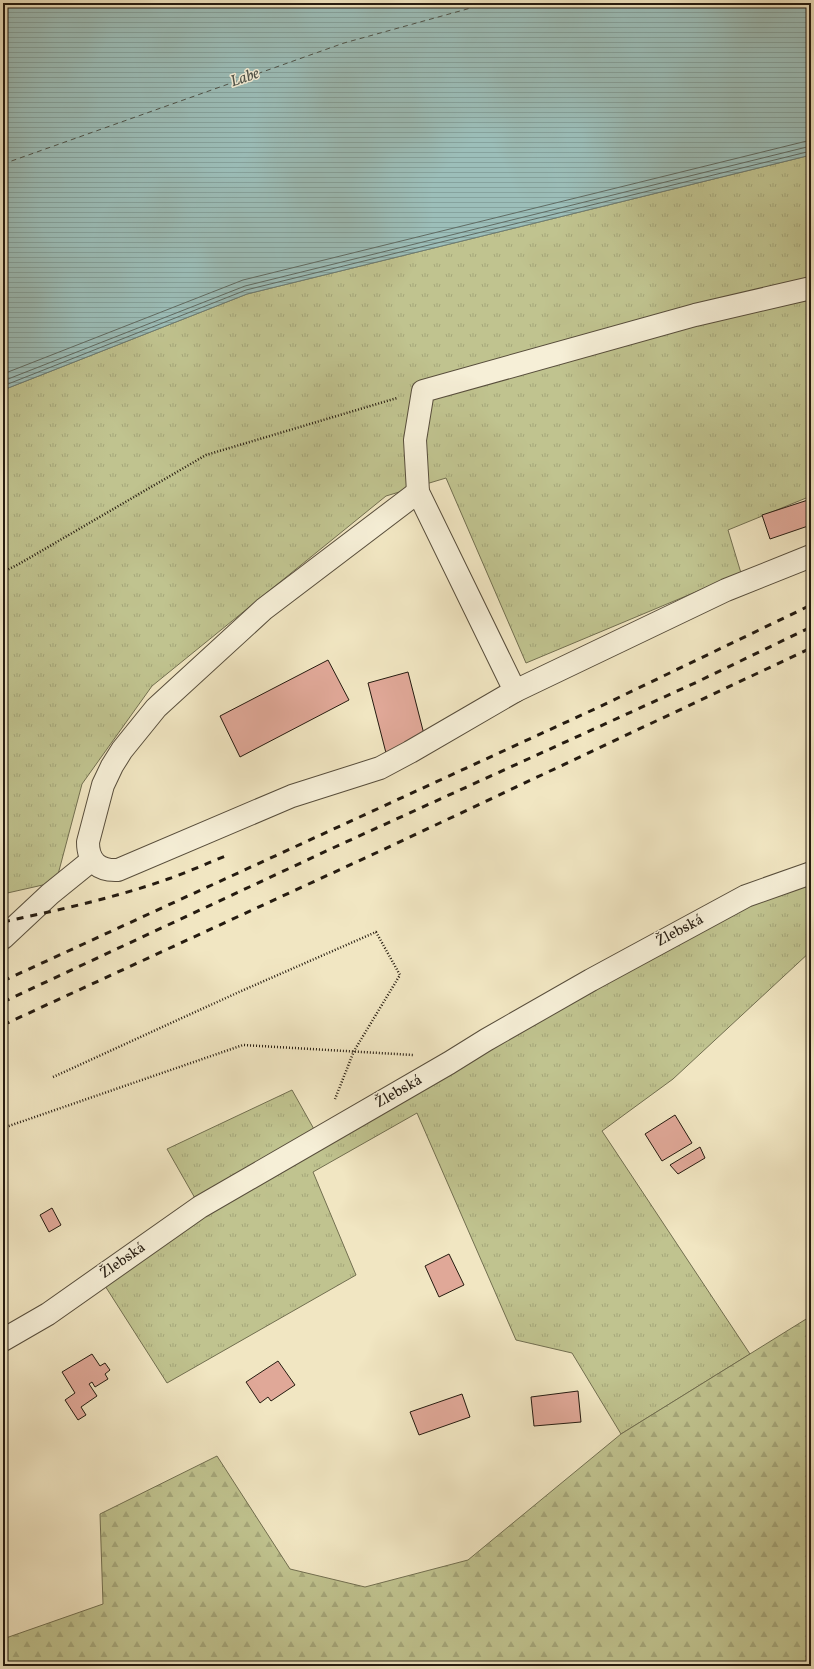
<svg xmlns="http://www.w3.org/2000/svg" width="814" height="1669" font-family="Vollkorn,serif">
  <style>
    .grass { fill: url(#grass-tufts); stroke: #726f50 }
    .forest { fill: url(#forest-firs); stroke: #726f50 }
    .water { fill: url(#water-rules); stroke: #6c7d75 }
    .lines { fill: none; stroke-linecap: round; stroke-linejoin: round }
    .shore { stroke: #606c64; stroke-width: 1 }
    .ferry { stroke: #4f544b; stroke-width: 1; stroke-dasharray: 5 4; stroke-linecap: butt }
    .building { fill: #e0a898; stroke: #251b10 }
    .minor-casing { stroke: #584e3c; stroke-width: 24 }
    .path { stroke: #251b10; stroke-width: 2.5; stroke-dasharray: 1 2; stroke-linecap: butt }
    .minor { stroke: #f6efd7; stroke-width: 22 }
    .rail { stroke: #251b10; stroke-width: 3; stroke-dasharray: 7 7; stroke-linecap: butt }
    .labels { text-anchor: middle; dominant-baseline: central; stroke-width: 3; stroke-linejoin: round; paint-order: stroke }
    .street-label { font-size: 15px; fill: #251b10; stroke: #f6efd7 }
    .water-label { font-size: 16px; font-style: italic; fill: #4f544b; stroke: #f6efd7 }
  </style>
  <defs>
    <pattern id="grass-tufts" width="24" height="20" patternUnits="userSpaceOnUse"><rect width="24" height="20" fill="#c0c38f"/><path d="M3 7l-1-3M5 7V3M7 7l1-3M15 17l-1-3M17 17v-4M19 17l1-3" fill="none" stroke="#a5a77a"/></pattern>
    <pattern id="forest-firs" width="22" height="20" patternUnits="userSpaceOnUse"><rect width="22" height="20" fill="#c0c38f"/><path d="M5 1l3.5 6h-7zM16 11l3.5 6h-7z" fill="#a5a77a"/></pattern>
    <pattern id="water-rules" width="6" height="5" patternUnits="userSpaceOnUse"><rect width="6" height="5" fill="#9cbeb9"/><path d="M0 2.5h6" fill="none" stroke="#86a39e"/></pattern>
  </defs>
  <rect width="100%" height="100%" fill="#f1e6c2"/>
  <filter id="stains"><feTurbulence type="fractalNoise" baseFrequency=".005" numOctaves="4"/><feColorMatrix values="0 0 0 0 .2 0 0 0 0 .09 0 0 0 0 .02 0 0 0 .5 -.17"/></filter>
  <radialGradient id="worn" r=".72"><stop offset=".6" stop-color="#630" stop-opacity="0"/><stop offset="1" stop-color="#630" stop-opacity=".3"/></radialGradient>
  <g class="grass">
    <polygon points="811,155 811,496 728,530 741,573 526,663 446,478 386,496 152,686 82,784 56,882 3,894 3,390 247,294"/>
    <polygon points="811,873 811,951 673,1079 602,1131 750,1354 621,1434 572,1353 516,1340 417,1113 313,1172 356,1275 167,1383 100,1278 200,1207 167,1149 292,1090 319,1138"/>
  </g>
  <polygon class="forest" points="811,1316 811,1666 3,1666 3,1639 103,1604 100,1514 217,1456 290,1569 365,1587 468,1560 621,1434"/>
  <polygon class="water" points="3,3 811,3 811,155 247,294 3,390"/>
  <g class="lines">
    <g class="shore">
      <polyline points="3,374 243,280 811,140"/>
      <polyline points="3,381 245,286 811,146"/>
      <polyline points="3,386 246,290 811,151"/>
    </g>
    <polyline class="ferry" points="3,164 344,43 489,3"/>
  </g>
  <g class="building">
    <polygon points="811,499 811,525 770,539 762,515"/>
    <polygon points="328,660 349,700 240,757 220,716"/>
    <polygon points="408,672 426,742 386,753 368,683"/>
    <polygon points="675,1115 692,1143 662,1161 645,1134"/>
    <polygon points="700,1147 705,1158 678,1174 670,1165"/>
    <polygon points="52,1208 61,1225 49,1232 40,1215"/>
    <polygon points="449,1254 464,1285 439,1297 425,1266"/>
    <polygon points="92,1354 100,1366 105,1363 110,1370 105,1374 108,1379 95,1387 92,1382 89,1384 97,1396 81,1407 86,1415 78,1420 65,1400 75,1393 62,1372"/>
    <polygon points="278,1361 295,1385 271,1401 268,1397 260,1403 246,1382"/>
    <polygon points="578,1391 581,1422 534,1426 531,1397"/>
    <polygon points="462,1394 470,1417 419,1435 410,1412"/>
  </g>
  <g class="lines">
    <g class="minor-casing">
      <g id="minor">
        <polyline points="811,288 695,315 423,391 415,440 418,492 515,691 726,590 811,556"/>
        <path d="M418,492L264,609L156,708L122,750L112,766L103,785L88,842C88,862 99,871 118,870L292,796L380,768L410,752L515,691"/>
        <polyline points="3,938 50,894 92,860"/>
        <polyline points="3,1340 48,1314 200,1207 449,1063 486,1040 591,980 746,896 811,873"/>
      </g>
    </g>
    <g class="path">
      <polyline points="3,572 19,564 206,455 397,398"/>
      <polyline points="53,1077 239,992 376,932 400,975 354,1051 335,1099"/>
      <polyline points="3,1128 243,1045 413,1055"/>
    </g>
    <use href="#minor" class="minor"/>
    <g class="rail">
      <path d="M3,922C58,910 115,898 168,879C188,872 208,863 228,855"/>
      <polyline points="3,981 599,707 811,605"/>
      <polyline points="3,1002 335,847 697,682 811,627"/>
      <polyline points="3,1025 391,846 811,648"/>
    </g>
  </g>
  <g class="labels">
    <g class="street-label">
      <text transform="translate(680 931) rotate(-28)">Žlebská</text>
      <text transform="translate(399 1092) rotate(-30)">Žlebská</text>
      <text transform="translate(123 1261) rotate(-35)">Žlebská</text>
    </g>
    <g class="water-label">
      <text transform="translate(245 78) rotate(-19)">Labe</text>
    </g>
  </g>
  <rect width="814" height="1669" fill="none" stroke="#f1e6c2" stroke-width="16"/>
  <rect x="4" y="4" width="806" height="1661" fill="none" stroke="#251b10" stroke-width="2"/>
  <rect x="8" y="8" width="798" height="1653" fill="none" stroke="#251b10"/>
  <rect width="100%" height="100%" filter="url(#stains)"/>
  <rect width="100%" height="100%" fill="url(#worn)"/>
</svg>
